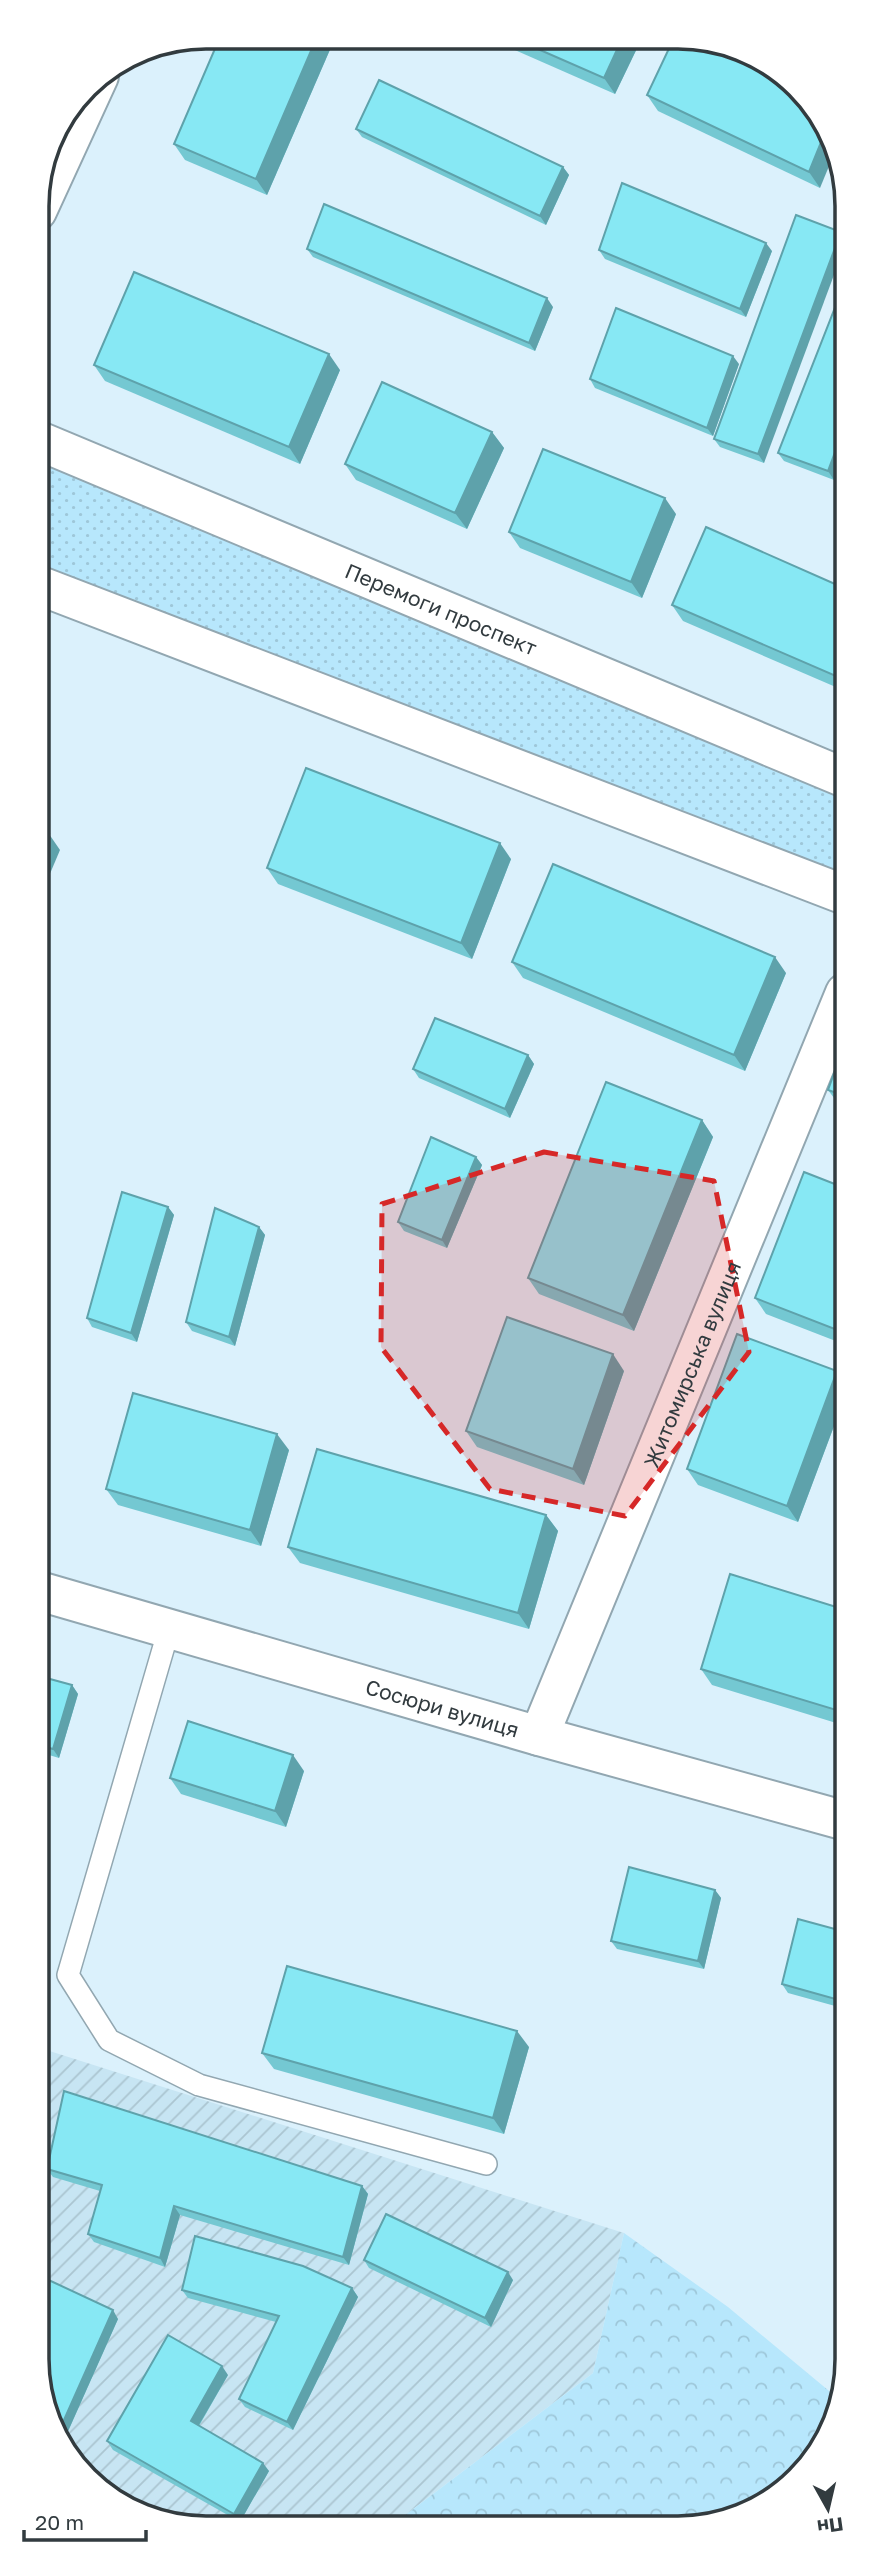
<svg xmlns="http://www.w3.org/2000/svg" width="884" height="2565" font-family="'Golos Text',sans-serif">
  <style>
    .industrial { fill: url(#industrial-furrows) }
    .grass { fill: url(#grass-dots) }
    .forest { fill: url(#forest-crowns) }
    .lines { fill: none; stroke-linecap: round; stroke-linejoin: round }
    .service-casing { stroke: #92a7b1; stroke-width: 24 }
    .minor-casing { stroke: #92a7b1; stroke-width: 42 }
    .tertiary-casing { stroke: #92a7b1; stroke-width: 42 }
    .primary-casing { stroke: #92a7b1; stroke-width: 42 }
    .service { stroke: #fff; stroke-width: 21 }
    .minor { stroke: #fff; stroke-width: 38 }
    .tertiary { stroke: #fff; stroke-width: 38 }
    .primary { stroke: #fff; stroke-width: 38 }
    .wall { fill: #74c8d2 }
    .shaded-wall { fill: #5ea2ab }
    .building { fill: #87e8f4; stroke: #5ea2ab; stroke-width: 2 }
    .marked { fill: #d62828; fill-opacity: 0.2; stroke: #d62828; stroke-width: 5; stroke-dasharray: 14 9; stroke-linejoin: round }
    .labels { text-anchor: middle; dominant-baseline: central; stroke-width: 5; stroke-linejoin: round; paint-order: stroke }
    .street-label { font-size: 21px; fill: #323b3f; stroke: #fff }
    .rim { fill: none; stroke: #323b3f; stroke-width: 3.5 }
  </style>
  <defs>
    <pattern id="industrial-furrows" width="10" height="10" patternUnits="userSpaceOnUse" patternTransform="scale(1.75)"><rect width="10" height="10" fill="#c7e5f3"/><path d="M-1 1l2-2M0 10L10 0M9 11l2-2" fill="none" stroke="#abc5d1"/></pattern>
    <pattern id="grass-dots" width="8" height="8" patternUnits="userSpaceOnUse" patternTransform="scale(1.75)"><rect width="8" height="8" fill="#b7e7fc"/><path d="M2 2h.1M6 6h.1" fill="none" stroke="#9ec7d9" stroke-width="1.8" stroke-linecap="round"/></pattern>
    <pattern id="forest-crowns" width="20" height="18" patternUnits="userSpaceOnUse" patternTransform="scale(1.75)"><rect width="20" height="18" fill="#b7e7fc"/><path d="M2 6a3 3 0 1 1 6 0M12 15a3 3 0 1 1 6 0" fill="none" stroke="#9ec7d9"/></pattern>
  </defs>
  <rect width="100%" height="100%" fill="#dbf1fc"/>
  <polygon class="industrial" points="40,2048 624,2233 593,2373 392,2525 174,2525 87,2479 40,2392"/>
  <polygon class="grass" points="37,458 845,795 845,869 817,870 38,563"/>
  <polygon class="forest" points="624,2233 728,2307 840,2400 834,2423 805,2470 763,2505 711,2525 392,2525 593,2373"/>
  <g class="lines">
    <g class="service-casing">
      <polyline id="service" points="169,1629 68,1975 109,2040 199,2085 486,2164"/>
    </g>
    <g class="minor-casing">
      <g id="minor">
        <polyline points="37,211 99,76"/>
        <path id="s1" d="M539,1736L845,993"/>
      </g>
    </g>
    <g class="tertiary-casing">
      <polyline id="tertiary" points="38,585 845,895"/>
    </g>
    <g class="primary-casing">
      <g id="primary">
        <path id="s2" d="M37,440L845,778"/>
        <path id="s3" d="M39,1591L539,1736L846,1821"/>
      </g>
    </g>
    <use href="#service" class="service"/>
    <use href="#minor" class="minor"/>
    <use href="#tertiary" class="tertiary"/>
    <use href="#primary" class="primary"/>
  </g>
  <g class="wall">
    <polygon points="220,37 335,38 267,195 185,160 174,144"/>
    <polygon points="490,39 641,40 615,94"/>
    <polygon points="797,86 820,188 658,111 647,95"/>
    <polygon points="356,129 563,167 569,175 546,225 362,137"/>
    <polygon points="796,215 764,463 720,447 714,439"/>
    <polygon points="307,249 553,307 535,351 313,257"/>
    <polygon points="599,250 772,251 746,317 605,259"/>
    <polygon points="844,303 834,480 784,461 778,453"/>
    <polygon points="739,364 713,436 595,388 590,379"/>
    <polygon points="94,365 340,370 300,464 105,381"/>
    <polygon points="492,432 504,448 467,529 356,480 345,464"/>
    <polygon points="676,514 642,598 520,548 509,532"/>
    <polygon points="844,588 845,691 683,621 672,605"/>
    <polygon points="511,859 472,959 278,884 267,868"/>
    <polygon points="512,962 786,973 745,1071 523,978"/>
    <polygon points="845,1043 845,1108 840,1106 828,1090"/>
    <polygon points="528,1055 534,1064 510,1118 419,1078 413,1069"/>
    <polygon points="702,1120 713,1137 634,1331 539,1294 528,1278"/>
    <polygon points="476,1157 482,1165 447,1248 404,1231 398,1222"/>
    <polygon points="845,1188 846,1345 766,1314 755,1298"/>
    <polygon points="168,1207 174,1215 137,1342 92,1327 87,1318"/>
    <polygon points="259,1227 265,1235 235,1346 192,1331 186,1322"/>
    <polygon points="624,1371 584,1485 477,1447 466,1431"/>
    <polygon points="837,1371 846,1383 846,1394 798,1522 698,1485 687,1469"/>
    <polygon points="289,1450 261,1546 118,1505 106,1489"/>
    <polygon points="546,1515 558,1531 529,1629 300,1563 288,1547"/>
    <polygon points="846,1610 846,1726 712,1685 701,1669"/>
    <polygon points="39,1676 72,1685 78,1694 59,1758 39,1752"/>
    <polygon points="304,1771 286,1827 181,1794 170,1778"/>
    <polygon points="715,1890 721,1898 704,1969 617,1949 611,1941"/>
    <polygon points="846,1932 846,2009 788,1993 782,1984"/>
    <polygon points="529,2047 504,2134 274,2069 262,2053"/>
    <polygon points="47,2169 362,2186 368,2194 349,2265 180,2215 165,2267 94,2242 88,2234 100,2191 53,2177"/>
    <polygon points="364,2260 513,2280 491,2327 369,2268"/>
    <polygon points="40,2276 118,2319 65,2438 40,2392 43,2360 40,2359"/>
    <polygon points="352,2288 358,2297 293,2430 245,2407 239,2399 276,2322 188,2298 182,2290"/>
    <polygon points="228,2375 199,2426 269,2471 240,2522 113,2450 107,2441"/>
  </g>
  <g class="shaded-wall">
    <polygon points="317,37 335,38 267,195 256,179"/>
    <polygon points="622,39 641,40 615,94 604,78"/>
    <polygon points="824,135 834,154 820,188 809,172"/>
    <polygon points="563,167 569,175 546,225 540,216"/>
    <polygon points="841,232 844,237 844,248 764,463 758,454"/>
    <polygon points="766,243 772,251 746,317 740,309"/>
    <polygon points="547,298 553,307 535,351 529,343"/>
    <polygon points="329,354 340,370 300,464 289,447"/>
    <polygon points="733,356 739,364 713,436 707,428"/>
    <polygon points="844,428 844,452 834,480 828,471"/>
    <polygon points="492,432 504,448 467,529 455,513"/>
    <polygon points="665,498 676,514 642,598 631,582"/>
    <polygon points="49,834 60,850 38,902 38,860"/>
    <polygon points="500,843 511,859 472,959 461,943"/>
    <polygon points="775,957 786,973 745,1071 734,1055"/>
    <polygon points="528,1055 534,1064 510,1118 505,1109"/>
    <polygon points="702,1120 713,1137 634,1331 623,1315"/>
    <polygon points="476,1157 482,1165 447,1248 442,1240"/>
    <polygon points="168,1207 174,1215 137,1342 131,1333"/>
    <polygon points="259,1227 265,1235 235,1346 229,1337"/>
    <polygon points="613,1354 624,1371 584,1485 573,1469"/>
    <polygon points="837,1371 846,1383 846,1394 798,1522 787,1506"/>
    <polygon points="277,1434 289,1450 261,1546 250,1530"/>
    <polygon points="546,1515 558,1531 529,1629 518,1613"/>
    <polygon points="72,1685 78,1694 59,1758 53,1749"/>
    <polygon points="293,1755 304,1771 286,1827 275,1811"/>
    <polygon points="715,1890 721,1898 704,1969 698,1961"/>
    <polygon points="517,2031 529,2047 504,2134 493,2118"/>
    <polygon points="362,2186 368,2194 349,2265 343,2257"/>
    <polygon points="174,2206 180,2215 165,2267 160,2258"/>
    <polygon points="508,2272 513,2280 491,2327 485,2318"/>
    <polygon points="352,2288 358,2297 293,2430 287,2422"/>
    <polygon points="113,2310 118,2319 65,2438 60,2429"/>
    <polygon points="222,2366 228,2375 196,2430 191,2421"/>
    <polygon points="263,2463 269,2471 240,2522 234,2514"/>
  </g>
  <g class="building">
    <polygon points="220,37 317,37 256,179 174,144"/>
    <polygon points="515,39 622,39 604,78"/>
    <polygon points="673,40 711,40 797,86 824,135 809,172 647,95"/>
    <polygon points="379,80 563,167 540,216 356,129"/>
    <polygon points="622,183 766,243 740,309 599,250"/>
    <polygon points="324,204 547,298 529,343 307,249"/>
    <polygon points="796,215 841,232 758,454 714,439"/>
    <polygon points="134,272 329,354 289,447 94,365"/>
    <polygon points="838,300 844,303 844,428 828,471 778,453"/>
    <polygon points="616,308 733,356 707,428 590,379"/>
    <polygon points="382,382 492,432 455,513 345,464"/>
    <polygon points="543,449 665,498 631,582 509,532"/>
    <polygon points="706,527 844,588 845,680 672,605"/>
    <polygon points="306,768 500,843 461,943 267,868"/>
    <polygon points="38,830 49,834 38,860"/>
    <polygon points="553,864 775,957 734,1055 512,962"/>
    <polygon points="435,1018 528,1055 505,1109 413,1069"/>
    <polygon points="845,1043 845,1096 828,1090"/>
    <polygon points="606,1082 702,1120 623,1315 528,1278"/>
    <polygon points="431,1137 476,1157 442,1240 398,1222"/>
    <polygon points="804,1172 845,1188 845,1333 755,1298"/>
    <polygon points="122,1192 168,1207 131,1333 87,1318"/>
    <polygon points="215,1208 259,1227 229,1337 186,1322"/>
    <polygon points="507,1317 613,1354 573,1469 466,1431"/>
    <polygon points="737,1334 837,1371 787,1506 687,1469"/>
    <polygon points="133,1393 277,1434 250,1530 106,1489"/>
    <polygon points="317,1449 546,1515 518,1613 288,1547"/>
    <polygon points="730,1574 846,1610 846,1713 701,1669"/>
    <polygon points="39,1676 72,1685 53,1749 39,1745"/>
    <polygon points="188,1721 293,1755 275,1811 170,1778"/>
    <polygon points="629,1867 715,1890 698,1961 611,1941"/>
    <polygon points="798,1919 846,1932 846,2002 782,1984"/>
    <polygon points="287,1966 517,2031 493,2118 262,2053"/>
    <polygon points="64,2091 362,2186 343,2257 174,2206 160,2258 88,2234 102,2185 47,2169"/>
    <polygon points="386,2214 508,2272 485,2318 364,2260"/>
    <polygon points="195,2236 303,2266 352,2288 287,2422 239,2399 279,2316 182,2290"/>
    <polygon points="40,2276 113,2310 60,2429 40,2392 40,2367 46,2355 40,2353"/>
    <polygon points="168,2335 222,2366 191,2421 263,2463 234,2514 107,2441"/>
  </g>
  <path class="marked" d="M544,1152L714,1181L749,1352L625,1516L490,1489L381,1347L382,1204Z"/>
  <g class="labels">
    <g class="street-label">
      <text stroke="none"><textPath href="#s2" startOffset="438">Перемоги проспект</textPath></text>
      <text stroke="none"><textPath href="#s1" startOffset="402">Житомирська вулиця</textPath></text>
      <text stroke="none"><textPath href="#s3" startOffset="420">Сосюри вулиця</textPath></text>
    </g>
  </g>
  <path d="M0 0H884V2565H0ZM206 49H678A157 157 0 0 1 835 206V2359A157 157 0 0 1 678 2516H206A157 157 0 0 1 49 2359V206A157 157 0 0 1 206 49Z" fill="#fff" fill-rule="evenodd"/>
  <path class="rim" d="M206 49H678A157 157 0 0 1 835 206V2359A157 157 0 0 1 678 2516H206A157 157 0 0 1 49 2359V206A157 157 0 0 1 206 49Z"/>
  <g transform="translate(828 2509) rotate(172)" stroke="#ffffff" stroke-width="5" paint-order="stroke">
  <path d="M0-5L12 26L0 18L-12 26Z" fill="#323b3f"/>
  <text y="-10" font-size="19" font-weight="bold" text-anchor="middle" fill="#323b3f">Пн</text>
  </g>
  <path d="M24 2530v10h122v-10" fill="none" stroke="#323b3f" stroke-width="3.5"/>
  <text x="35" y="2530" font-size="21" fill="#323b3f" stroke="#ffffff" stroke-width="5" paint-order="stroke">20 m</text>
</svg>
